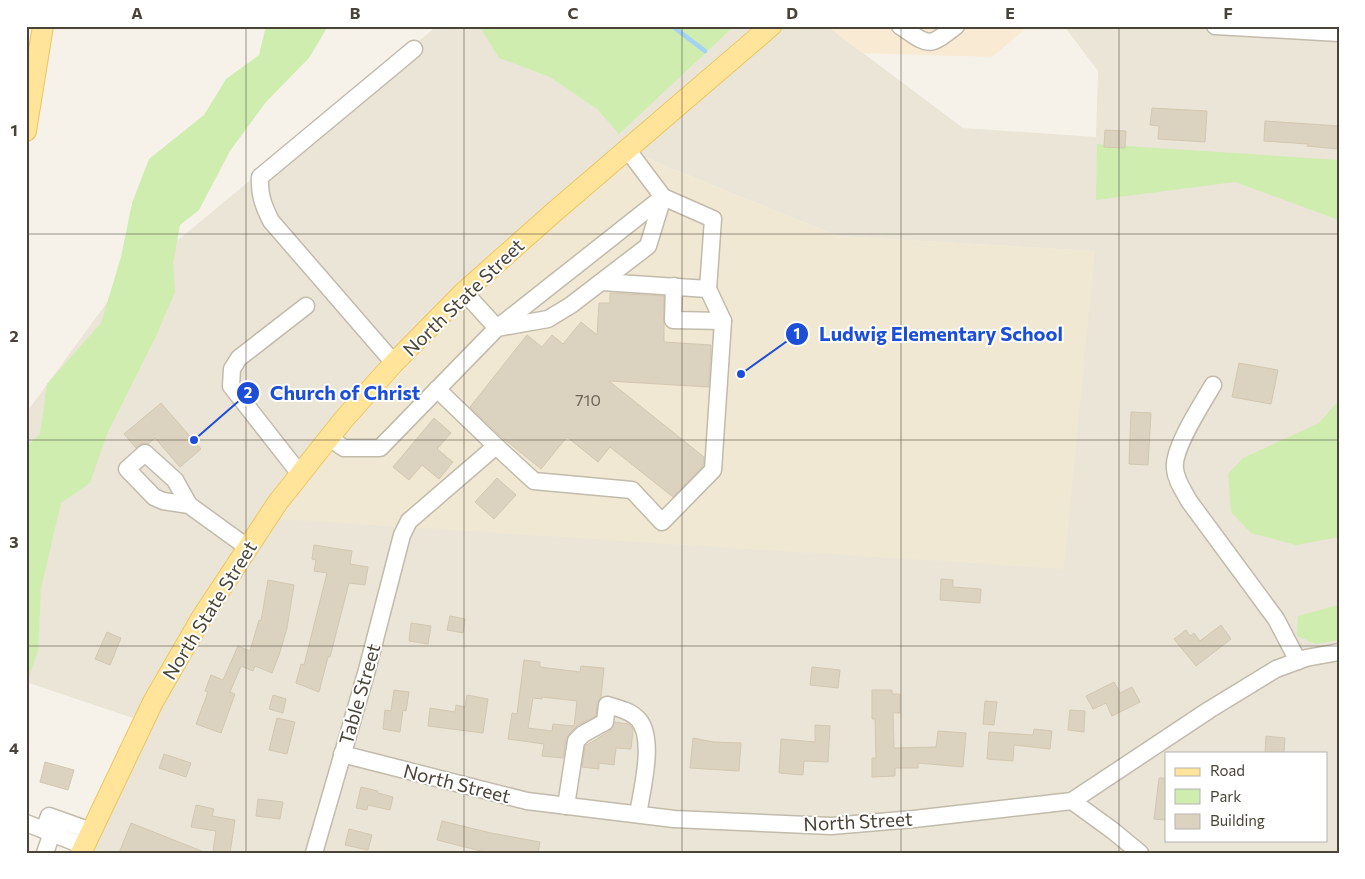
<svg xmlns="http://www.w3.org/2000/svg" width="1365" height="879" font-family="Commissioner,sans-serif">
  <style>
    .residential { fill: #eae5d7; fill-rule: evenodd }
    .commercial { fill: #f9ead3 }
    .education { fill: #f0e8d2 }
    .green { fill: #cfedaf }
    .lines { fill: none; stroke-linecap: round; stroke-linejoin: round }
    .stream { stroke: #a2d2f6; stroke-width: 4.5 }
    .building { fill: #dbd2c0; stroke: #d4c7b0; fill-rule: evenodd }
    .minor-casing { stroke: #c2bbab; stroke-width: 19 }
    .major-casing { stroke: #eec65f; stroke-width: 22 }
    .minor { stroke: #fff; stroke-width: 16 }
    .major { stroke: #ffe499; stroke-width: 20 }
    .grid { fill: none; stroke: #4a4337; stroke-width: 1; stroke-opacity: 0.55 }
    .labels { text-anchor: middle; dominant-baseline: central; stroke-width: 4; stroke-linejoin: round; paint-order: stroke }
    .number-label { font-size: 16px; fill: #6e6759 }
    .street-label { font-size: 19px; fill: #4a4337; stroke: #fff }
    .leader { fill: none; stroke: #1d4ed8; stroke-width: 2 }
    .callout-dot { fill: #1d4ed8; stroke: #fff; stroke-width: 2 }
    .mark-label { font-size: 15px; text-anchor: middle; font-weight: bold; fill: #fff }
    .callout-label { font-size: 20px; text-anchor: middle; font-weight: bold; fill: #1d4ed8; stroke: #fff; stroke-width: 4; stroke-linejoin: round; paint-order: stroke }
    .neatline { fill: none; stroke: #4a4337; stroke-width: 2 }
    .grid-label { font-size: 16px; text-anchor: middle; font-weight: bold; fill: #4a4337 }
  </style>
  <rect width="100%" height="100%" fill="#f6f2e9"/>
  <g class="residential">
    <polygon points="437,26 758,26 323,430 215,579 133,718 26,682 26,413 114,293"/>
    <path d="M785,26H827L963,128L1096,137L1098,71L1064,26H1339V643L1294,653L1307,663L1339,658V853H89L168,693L277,519L1095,251L838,236L636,154ZM1166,753H1326V840H1166Z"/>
  </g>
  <polygon class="commercial" points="827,26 1029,26 992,57 862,53"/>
  <polygon class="education" points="636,154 838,236 1095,251 1064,569 277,519 346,431 453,318 555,220"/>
  <g class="green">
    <polygon points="266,26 328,26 309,58 266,102 230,151 199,210 180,225 173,263 175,292 157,334 107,434 90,483 61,503 41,588 38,650 26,686 26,447 40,434 47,384 101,323 121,257 132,203 149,159 204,115 226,79 259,55"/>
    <polygon points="471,26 728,26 731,29 619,134 597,109 550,77 499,58 482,30"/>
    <polygon points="1097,144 1339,160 1339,220 1235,182 1096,200"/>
    <polygon points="1339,400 1339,537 1296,545 1251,533 1231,512 1228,474 1243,458 1319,423"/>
    <polygon points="1339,602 1339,640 1316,644 1297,636 1298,616 1338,605"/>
  </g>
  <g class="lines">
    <polyline class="stream" points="672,26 705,51"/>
  </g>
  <g class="building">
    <polygon points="1152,108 1207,111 1205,142 1158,139 1159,126 1150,125"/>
    <polygon points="1265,121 1339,126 1339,149 1307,146 1308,144 1264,141"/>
    <polygon points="1105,130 1126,131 1125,148 1104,147"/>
    <polygon points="610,293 664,296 664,342 711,345 709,387 609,381 704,457 703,466 673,497 610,447 598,462 567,437 541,469 498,434 470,407 527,335 542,347 552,335 563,344 581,322 597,335 599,303 610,303"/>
    <polygon points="1239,363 1278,370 1271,404 1232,397"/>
    <polygon points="161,403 201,449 180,467 155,438 148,444 142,443 136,448 124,434"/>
    <polygon points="1131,412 1151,413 1148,465 1129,464"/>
    <polygon points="434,418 451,433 437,449 453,462 439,479 422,465 409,480 393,467"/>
    <polygon points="497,478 516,495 494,519 475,502"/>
    <polygon points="314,545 352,551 350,564 368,567 365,585 349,583 330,657 328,657 319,692 296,683 301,664 304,665 327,573 314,571 316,560 312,559"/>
    <polygon points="941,579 953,580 953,587 981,589 980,603 940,600"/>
    <polygon points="268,580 294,585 287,628 279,655 272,673 255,666 253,671 241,666 230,692 235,694 221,733 196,724 208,692 205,691 211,675 223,680 238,646 250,651 259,620 261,621"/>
    <polygon points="450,616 465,619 463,633 447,630"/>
    <polygon points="411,623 431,626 428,644 409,641"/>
    <polygon points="1221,625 1231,639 1196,666 1174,639 1186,630 1190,636 1194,633 1200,641"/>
    <polygon points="107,632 121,638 110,665 95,659"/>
    <path d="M524,660L540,662V667L580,672L581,666L604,668L601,697L597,703L596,716L578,725L569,734L566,739L563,758L542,756L544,744L508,739L512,713L517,714ZM542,697L577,701L574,726L553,724L552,731L528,728L533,698L542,699Z"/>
    <polygon points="812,667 840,670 838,688 810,685"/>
    <polygon points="1114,682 1120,693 1132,687 1140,702 1112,716 1106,703 1093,709 1086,696"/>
    <polygon points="394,690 409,692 406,711 403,710 400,732 383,729 385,710 391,711"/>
    <polygon points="872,690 892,690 892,694 900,694 900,713 893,713 894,748 936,747 938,731 966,733 963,767 918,763 918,768 895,768 895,776 872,777 872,758 876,758 875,719 872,719"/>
    <polygon points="273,695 286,699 283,713 269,709"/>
    <polygon points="467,695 488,699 483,733 428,726 430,708 455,712 456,705 465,707"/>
    <polygon points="985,701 997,702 994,725 983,724"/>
    <polygon points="1070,710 1085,711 1084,732 1068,730"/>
    <polygon points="277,718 295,722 287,754 269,750"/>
    <polygon points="615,722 628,724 631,726 633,730 631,749 616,748 614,765 599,763 599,769 582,767 585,746 610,731"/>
    <polygon points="815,725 830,726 828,762 804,761 803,775 779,773 781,739 815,742"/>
    <polygon points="1034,729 1052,731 1050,749 1014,745 1013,761 987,759 989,732 1033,735"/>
    <polygon points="1266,736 1285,738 1284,753 1265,753"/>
    <polygon points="693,738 714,742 741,743 739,771 690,768"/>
    <polygon points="164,754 191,763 186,777 159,768"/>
    <polygon points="45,762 74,770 68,790 40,782"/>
    <polygon points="1159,778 1166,778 1166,820 1154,819"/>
    <polygon points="361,787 378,791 378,793 393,797 390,810 368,805 367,810 356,808"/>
    <polygon points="258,799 283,802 280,819 256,816"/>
    <polygon points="196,805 214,809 212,816 235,820 230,853 213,851 216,831 191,827"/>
    <polygon points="442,821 491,833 540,842 538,853 489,853 437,840"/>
    <polygon points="131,823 204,852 204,853 119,853"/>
    <polygon points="349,829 372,835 368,850 345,845"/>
  </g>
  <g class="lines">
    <g class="minor-casing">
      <g id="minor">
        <path d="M900,26C929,45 927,49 956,26"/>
        <polyline points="1215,26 1339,33"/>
        <polyline points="674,286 673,320 723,321"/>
        <polyline points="464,292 497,328 663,197 627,149"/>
        <path d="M394,363L271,221C263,205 259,194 260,177L414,49"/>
        <path d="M1213,385C1202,404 1172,449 1175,469C1176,481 1184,491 1189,501L1276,619L1298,661"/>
        <polyline points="437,389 496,446"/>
        <polyline points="329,438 344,448 380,448 497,328 548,319 571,305 648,246 663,197 713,219 708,289 602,282"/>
        <polyline points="300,474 231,386 232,369 239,358 306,306"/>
        <polyline points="189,505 175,480 145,453 127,469 154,497 163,501 189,505 247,547"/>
        <polyline points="342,754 527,801 674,819 831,826 914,819 1072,801 1209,710 1276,669 1306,658 1339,652"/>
        <polyline points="1072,801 1112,830 1140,853"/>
        <path d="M566,806L576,741L583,734L605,722L607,705C618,708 631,711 639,720C655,740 642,789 638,814"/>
        <polyline points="26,823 44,830 49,816 91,831"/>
        <polyline points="44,830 84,846"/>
        <polyline points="45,853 52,833"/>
        <polyline points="314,853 367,670 402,535 409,521 496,446 534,481 632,490 662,522 713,470 723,321 708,289"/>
      </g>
    </g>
    <g class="major-casing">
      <g id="major">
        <polyline points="26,131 43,26"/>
        <polyline points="81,853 153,702 202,617 278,502 344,419 394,363 464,292 553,213 771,26"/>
      </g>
    </g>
    <use href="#minor" class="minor"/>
    <use href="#major" class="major"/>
  </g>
  <path class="grid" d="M246,26V853M464,26V853M682,26V853M901,26V853M1119,26V853M26,234H1339M26,440H1339M26,646H1339"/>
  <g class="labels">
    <g class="number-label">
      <text x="588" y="399">710</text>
    </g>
    <g class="street-label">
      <text transform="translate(463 297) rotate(-44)">North State Street</text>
      <text transform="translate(209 610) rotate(-58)">North State Street</text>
      <text transform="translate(359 694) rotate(-74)">Table Street</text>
      <text transform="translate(457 783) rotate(14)">North Street</text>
      <text transform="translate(858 821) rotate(-3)">North Street</text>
    </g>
  </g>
  <path class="leader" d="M741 374L797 334M194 440L248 393"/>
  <g class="callout-dot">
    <circle cx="741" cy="374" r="5"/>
    <circle cx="194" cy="440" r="5"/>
    <circle cx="797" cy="334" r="12"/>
    <circle cx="248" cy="393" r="12"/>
  </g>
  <g class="mark-label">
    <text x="797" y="339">1</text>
    <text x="248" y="398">2</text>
  </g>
  <g class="callout-label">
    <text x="941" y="341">Ludwig Elementary School</text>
    <text x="345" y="400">Church of Christ</text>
  </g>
  <rect width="1365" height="879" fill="none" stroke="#ffffff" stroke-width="55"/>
  <rect x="1165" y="752" width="162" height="90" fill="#ffffff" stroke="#b7b4af"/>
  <rect x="1175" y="768" width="25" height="8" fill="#ffe499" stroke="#b7b4af"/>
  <text x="1210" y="776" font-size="15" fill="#4a4337">Road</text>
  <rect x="1175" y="789" width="25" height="15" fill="#cfedaf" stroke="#b7b4af"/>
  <text x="1210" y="802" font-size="15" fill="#4a4337">Park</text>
  <rect x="1175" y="814" width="25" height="15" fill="#dbd2c0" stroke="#b7b4af"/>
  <text x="1210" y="826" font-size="15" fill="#4a4337">Building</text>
  <rect x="28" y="28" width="1310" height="824" class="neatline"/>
  <g class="grid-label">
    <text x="137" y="19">A</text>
    <text x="355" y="19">B</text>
    <text x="573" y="19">C</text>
    <text x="792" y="19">D</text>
    <text x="1010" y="19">E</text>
    <text x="1228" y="19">F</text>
    <text x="14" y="136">1</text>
    <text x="14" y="342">2</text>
    <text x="14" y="548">3</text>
    <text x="14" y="754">4</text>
  </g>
</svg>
